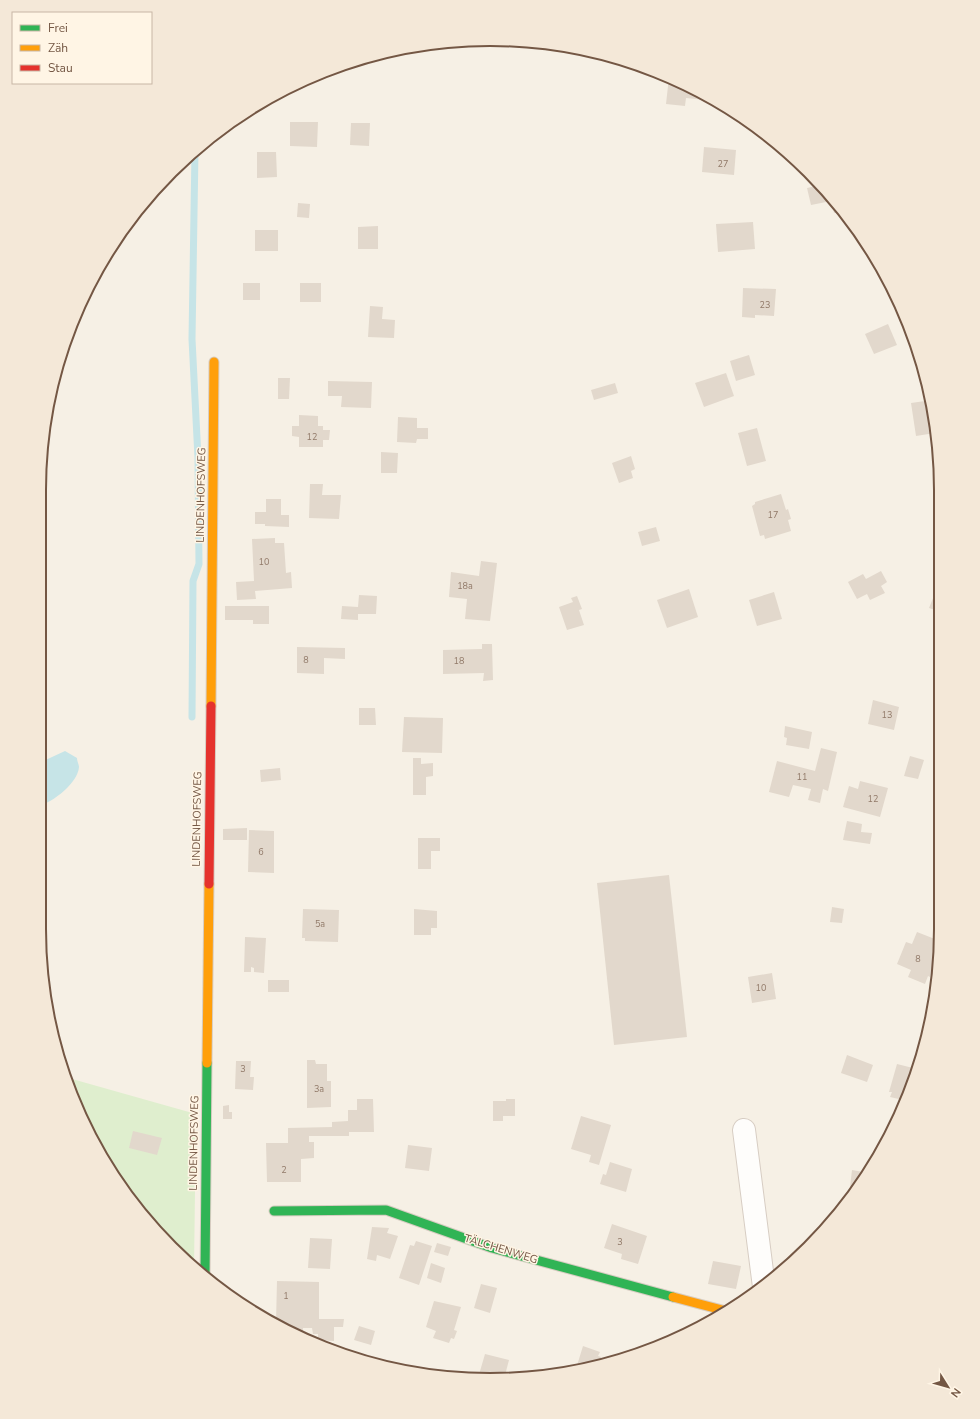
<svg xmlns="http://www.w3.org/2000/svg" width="980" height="1419" font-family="'Nunito Sans',sans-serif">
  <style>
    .green { fill: #dfeece }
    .water { fill: #c6e4e7 }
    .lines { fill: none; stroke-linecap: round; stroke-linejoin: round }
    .stream { stroke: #c6e4e7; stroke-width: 7 }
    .building { fill: #e2d8cc }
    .street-casing { stroke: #d7cdc3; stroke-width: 24 }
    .fast-casing { stroke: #d7ccc1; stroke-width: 11 }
    .slow-casing { stroke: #d7ccc1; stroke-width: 11 }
    .jam-casing { stroke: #d7ccc1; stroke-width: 11 }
    .street { stroke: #fefdfb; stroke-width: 22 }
    .fast { stroke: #30b455; stroke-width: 9 }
    .slow { stroke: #ff9f0a; stroke-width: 9 }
    .jam { stroke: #e5322d; stroke-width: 9 }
    .labels { text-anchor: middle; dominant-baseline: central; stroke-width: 3; stroke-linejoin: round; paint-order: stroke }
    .number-label { font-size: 9px; fill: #917968 }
    .street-label { font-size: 11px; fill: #745744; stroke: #fff5e5 }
    .rim { fill: none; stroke: #745744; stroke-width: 2 }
  </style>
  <rect width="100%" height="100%" fill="#f6f0e5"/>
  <polygon class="green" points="65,1077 196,1114 194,1269 115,1179 73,1102"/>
  <path class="water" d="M65,751L77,758C77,761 79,765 79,767C78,783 53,802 39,806V763Z"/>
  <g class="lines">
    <polyline class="stream" points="192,717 193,581 199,564 198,458 192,339 195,151"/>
  </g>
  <g class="building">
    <polygon points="669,77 707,97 706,100 686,98 685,106 666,104"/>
    <polygon points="290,122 318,122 317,147 290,146"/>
    <polygon points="351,123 370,123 369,146 350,145"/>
    <polygon points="704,147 736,150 734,175 702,172"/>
    <polygon points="257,152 276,152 277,177 257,178"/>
    <polygon points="821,185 844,211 834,213 831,201 811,205 807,188"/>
    <polygon points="298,203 310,204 309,218 297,217"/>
    <polygon points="753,222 755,249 718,252 716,224"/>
    <polygon points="378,226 378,249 358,249 358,227"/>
    <rect x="255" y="230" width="23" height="21"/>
    <rect x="243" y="283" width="17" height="17"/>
    <rect x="300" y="283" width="21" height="19"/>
    <polygon points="743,288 776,289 774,316 755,315 755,318 742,317"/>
    <polygon points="370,306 383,307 382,319 395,320 394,338 368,337"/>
    <polygon points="888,324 897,345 874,354 865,334"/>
    <polygon points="749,355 755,375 736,381 730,361"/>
    <polygon points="726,373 734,396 704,407 695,383"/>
    <polygon points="278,378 290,378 289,399 278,399"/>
    <polygon points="328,381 372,382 371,408 341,407 342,396 328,396"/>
    <polygon points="615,383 618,393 594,400 591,390"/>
    <polygon points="932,400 935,433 916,436 911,403"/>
    <polygon points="299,415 318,416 318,426 323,426 323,430 330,430 329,440 323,440 323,447 299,447 299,437 292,436 292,426 299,426"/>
    <polygon points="398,417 417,418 417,428 428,428 428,439 417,439 416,443 397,442"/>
    <polygon points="757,428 766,461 747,466 738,433"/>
    <polygon points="381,452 398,453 397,473 381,473"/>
    <polygon points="631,456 635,469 631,471 633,478 619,483 612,463"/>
    <polygon points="310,484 323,484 322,495 341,495 339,519 309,518"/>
    <polygon points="781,494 786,510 788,509 791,519 788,520 791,531 765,539 764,535 760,536 752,506 755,504 755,502"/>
    <polygon points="266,499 281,499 281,515 289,515 289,527 265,526 265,524 255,524 255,512 266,512"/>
    <polygon points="656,527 660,541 642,546 638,532"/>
    <polygon points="275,538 275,543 284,543 286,573 291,572 292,588 255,591 256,599 237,600 236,582 254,581 252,539"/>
    <polygon points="937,559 941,559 941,569 936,568"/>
    <polygon points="481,561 497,563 490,621 465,619 467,599 449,597 451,572 479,576"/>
    <polygon points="881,571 887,582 881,586 885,593 870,600 867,594 857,599 848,582 863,574 866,579"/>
    <polygon points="941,584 941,612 929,608 938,586 940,587"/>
    <polygon points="689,589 698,617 667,628 657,600"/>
    <polygon points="774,592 782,619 757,626 749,600"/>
    <polygon points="359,595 377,596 376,614 358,614 358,620 341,619 342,606 358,607"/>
    <polygon points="577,596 582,609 579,610 584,625 567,630 559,607 573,602 571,598"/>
    <polygon points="225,606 269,606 269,624 253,624 253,620 225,620"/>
    <polygon points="482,644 492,644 493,680 483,681 484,673 443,674 443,650 482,649"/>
    <polygon points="297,647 345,648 345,659 324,658 324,674 297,673"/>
    <polygon points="873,700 899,707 894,730 868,724"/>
    <polygon points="359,708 375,708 376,725 359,725"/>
    <polygon points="404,717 443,718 442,753 402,752"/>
    <polygon points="785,726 812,732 809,749 786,745 787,738 784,737"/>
    <polygon points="821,748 837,752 828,791 823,789 820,803 808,800 811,789 793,785 789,797 769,792 777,761 815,771"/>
    <polygon points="910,756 924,760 918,779 904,776"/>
    <polygon points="413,758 421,758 421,764 433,763 433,776 426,777 426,795 413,795"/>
    <polygon points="280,768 281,780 261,782 260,770"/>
    <polygon points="860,781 888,788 880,817 843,807 849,786 858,789"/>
    <polygon points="847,821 862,824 861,832 872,833 870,844 843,840"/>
    <polygon points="247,828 247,840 223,840 223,829"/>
    <polygon points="249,830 274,831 274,873 248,872"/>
    <polygon points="418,838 440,838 440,851 431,851 431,869 418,869"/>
    <polygon points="669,875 687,1037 614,1045 597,883"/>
    <polygon points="832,907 844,909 842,923 830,922"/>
    <polygon points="303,909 339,910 338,942 305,941 305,938 302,938"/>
    <polygon points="414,909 437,911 437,928 431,928 431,935 414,935"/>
    <polygon points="917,932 940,941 938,964 935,963 930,977 928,976 925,984 908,977 911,970 897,964 906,942 912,944"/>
    <polygon points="245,937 266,938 264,973 254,972 254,968 251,967 251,972 244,972"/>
    <polygon points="772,973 776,999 752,1003 748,977"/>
    <rect x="268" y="980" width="21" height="12"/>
    <polygon points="847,1055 873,1065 867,1082 841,1073"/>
    <polygon points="307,1060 315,1060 316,1064 327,1064 327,1081 331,1081 331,1107 307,1108"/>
    <polygon points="236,1061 251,1061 250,1077 254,1077 253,1090 235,1089"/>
    <polygon points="897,1064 917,1069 908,1096 904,1095 903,1100 890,1097 892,1092 889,1092"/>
    <polygon points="357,1099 373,1099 374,1132 349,1132 349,1136 309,1136 309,1142 314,1142 314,1158 301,1159 301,1182 267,1182 266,1143 288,1143 288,1128 332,1127 332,1122 348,1121 348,1110 357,1110"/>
    <polygon points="506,1099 515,1099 515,1116 503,1116 503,1121 493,1121 493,1101 506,1101"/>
    <polygon points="229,1105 229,1112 232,1112 232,1119 223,1119 223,1106"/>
    <polygon points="581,1116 611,1125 599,1165 589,1162 591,1155 571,1149"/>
    <polygon points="133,1131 162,1138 157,1155 129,1148"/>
    <polygon points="408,1145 432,1148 429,1171 405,1168"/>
    <polygon points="610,1162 632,1169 626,1192 600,1184 603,1174 606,1175"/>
    <polygon points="852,1170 869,1173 858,1189 850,1187"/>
    <polygon points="117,1182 127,1185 125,1191"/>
    <polygon points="612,1224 647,1236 638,1264 621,1259 622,1254 604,1248"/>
    <polygon points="372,1227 389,1228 387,1233 398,1236 390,1259 377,1255 376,1261 367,1259"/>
    <polygon points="310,1238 332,1239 330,1269 308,1268"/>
    <polygon points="416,1241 432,1246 419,1285 399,1278 410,1245 414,1246"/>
    <polygon points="437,1243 451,1247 448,1256 434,1252"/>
    <polygon points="713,1261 741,1266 736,1289 708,1284"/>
    <polygon points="431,1263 445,1268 441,1283 427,1278"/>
    <polygon points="277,1281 319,1282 319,1319 344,1319 343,1327 334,1327 334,1341 318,1340 318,1334 313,1334 312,1328 303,1328 303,1339 270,1322 276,1322"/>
    <polygon points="481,1284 497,1288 490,1313 474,1308"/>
    <polygon points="434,1301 461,1307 454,1330 457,1331 454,1339 451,1338 449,1343 433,1338 436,1331 426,1327"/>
    <polygon points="359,1326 375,1331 371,1345 354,1340"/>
    <polygon points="583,1346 600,1352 598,1356 601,1357 599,1364 575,1372"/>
    <polygon points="485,1354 509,1360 504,1379 478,1378"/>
  </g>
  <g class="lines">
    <g class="street-casing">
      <polyline id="street" points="744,1130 764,1287"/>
    </g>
    <g class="fast-casing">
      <g id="fast">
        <polyline points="274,1211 386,1210 492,1248 673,1297"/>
        <polyline points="205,1277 207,1063"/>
      </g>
    </g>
    <g class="slow-casing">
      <g id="slow">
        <polyline points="211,706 214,362"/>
        <polyline points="207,1063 209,884"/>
        <polyline points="673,1297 726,1311"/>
      </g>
    </g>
    <g class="jam-casing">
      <polyline id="jam" points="209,884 211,706"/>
    </g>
    <use href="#street" class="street"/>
    <use href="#fast" class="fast"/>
    <use href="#slow" class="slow"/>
    <use href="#jam" class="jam"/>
  </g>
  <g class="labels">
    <g class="number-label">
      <text x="723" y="164">27</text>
      <text x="765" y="305">23</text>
      <text x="312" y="437">12</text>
      <text x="773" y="515">17</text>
      <text x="264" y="562">10</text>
      <text x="465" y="586">18a</text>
      <text x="306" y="660">8</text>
      <text x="459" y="661">18</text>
      <text x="887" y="715">13</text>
      <text x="802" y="777">11</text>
      <text x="873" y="799">12</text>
      <text x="261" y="852">6</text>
      <text x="320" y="924">5a</text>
      <text x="918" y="959">8</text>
      <text x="761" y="988">10</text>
      <text x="243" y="1069">3</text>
      <text x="319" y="1089">3a</text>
      <text x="284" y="1170">2</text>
      <text x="620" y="1242">3</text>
      <text x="286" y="1296">1</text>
    </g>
    <g class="street-label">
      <text transform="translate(201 495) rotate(-89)">LINDENHOFSWEG</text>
      <text transform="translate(197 819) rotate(-89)">LINDENHOFSWEG</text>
      <text transform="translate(194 1143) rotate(-89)">LINDENHOFSWEG</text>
      <text transform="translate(501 1249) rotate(17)">TÄLCHENWEG</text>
    </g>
  </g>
  <path d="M0 0H980V1419H0ZM490 46H490A444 444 0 0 1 934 490V929A444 444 0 0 1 490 1373H490A444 444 0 0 1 46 929V490A444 444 0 0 1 490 46Z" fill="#f4e8d8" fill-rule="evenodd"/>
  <path class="rim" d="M490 46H490A444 444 0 0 1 934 490V929A444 444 0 0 1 490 1373H490A444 444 0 0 1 46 929V490A444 444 0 0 1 490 46Z"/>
  <rect x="12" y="12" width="140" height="72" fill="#fff5e5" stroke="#c7b6a5"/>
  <rect x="20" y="25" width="20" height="6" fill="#30b455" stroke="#c7b6a5"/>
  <text x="48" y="32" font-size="12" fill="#745744">Frei</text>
  <rect x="20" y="45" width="20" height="6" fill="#ff9f0a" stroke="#c7b6a5"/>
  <text x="48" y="52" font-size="12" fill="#745744">Zäh</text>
  <rect x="20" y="65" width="20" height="6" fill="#e5322d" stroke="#c7b6a5"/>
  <text x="48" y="72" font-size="12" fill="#745744">Stau</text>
  <g transform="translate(948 1387) rotate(127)" stroke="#fff5e5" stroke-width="3" paint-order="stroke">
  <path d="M0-3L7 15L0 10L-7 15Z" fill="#745744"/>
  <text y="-6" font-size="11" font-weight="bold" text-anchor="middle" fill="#745744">N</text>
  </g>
</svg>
